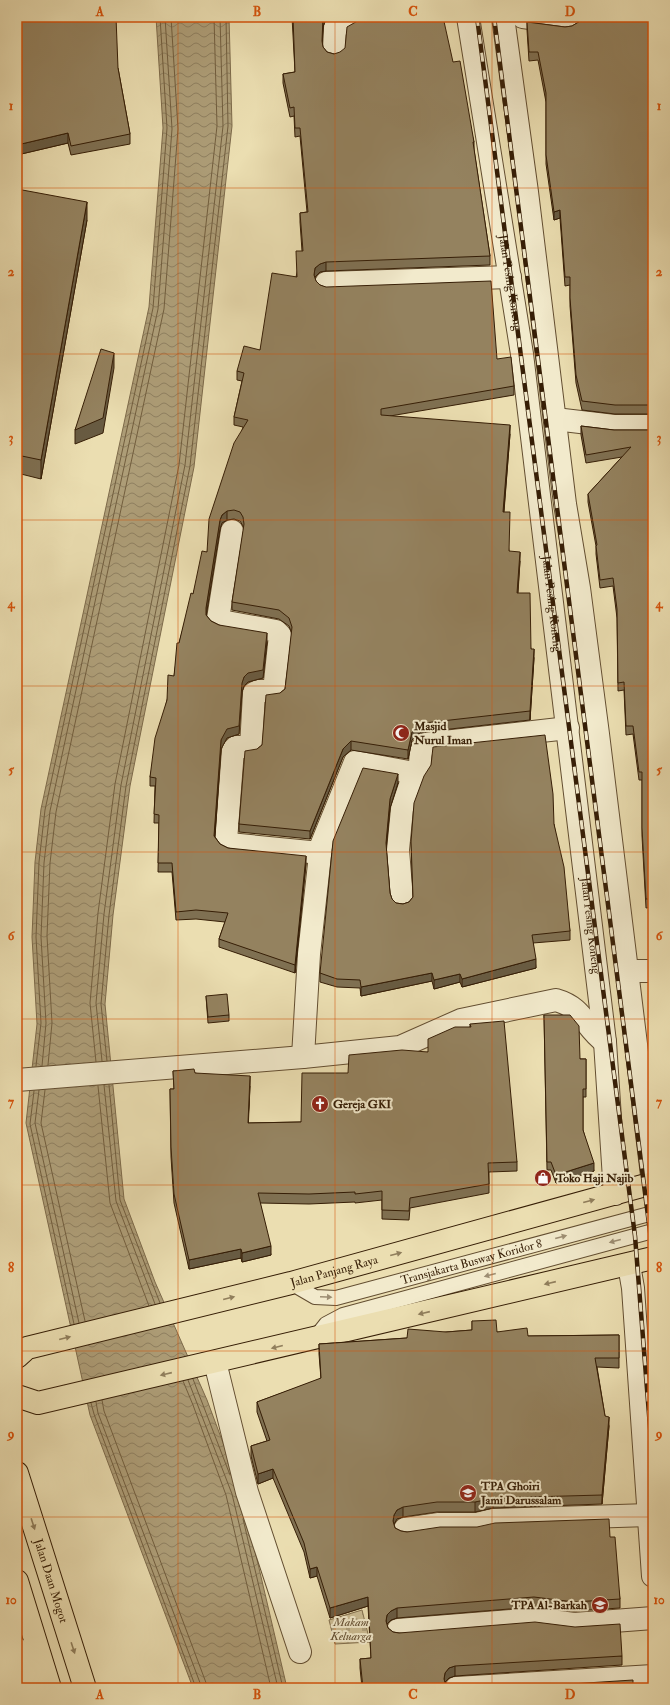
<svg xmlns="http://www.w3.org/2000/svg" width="670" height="1705" font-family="'IM FELL Double Pica',serif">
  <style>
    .cemetery { fill: url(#cemetery-stones); stroke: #816e4d }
    .water { fill: url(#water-waves); stroke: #7d6a4a }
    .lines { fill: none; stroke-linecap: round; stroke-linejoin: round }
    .shore { stroke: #725e3e; stroke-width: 1 }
    .service-casing { stroke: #634e31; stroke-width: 16 }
    .minor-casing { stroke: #634e31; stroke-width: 24 }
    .primary-casing { stroke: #361e06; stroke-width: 24 }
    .trunk-casing { stroke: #361e06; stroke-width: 24 }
    .service { stroke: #f2eacc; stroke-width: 14 }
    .minor { stroke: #f2eacc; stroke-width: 22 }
    .primary { stroke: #ebdeb1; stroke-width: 22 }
    .trunk { stroke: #ebdeb1; stroke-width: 22 }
    .rail-casing { stroke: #361e06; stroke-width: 4.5 }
    .rail { stroke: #f2eacc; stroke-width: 3; stroke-dasharray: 9; stroke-linecap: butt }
    .wall { fill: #7f7052; stroke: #361e06 }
    .shaded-wall { fill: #685b42; stroke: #361e06 }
    .building { fill: #94825f; stroke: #361e06 }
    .oneway { fill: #907e5c }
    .oneway2 { fill: #9d8e73 }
    .grid { fill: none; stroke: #d6530b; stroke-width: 1; stroke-opacity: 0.55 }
    .labels { text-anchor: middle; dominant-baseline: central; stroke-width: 4; stroke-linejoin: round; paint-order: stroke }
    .street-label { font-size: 12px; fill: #361e06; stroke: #f2eacc }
    .poi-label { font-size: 12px; font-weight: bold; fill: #361e06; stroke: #f2eacc; text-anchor: start }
    .park-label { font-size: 12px; font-style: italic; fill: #634e31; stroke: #f2eacc }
    .neatline { fill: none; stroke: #d6530b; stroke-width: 1.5 }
    .grid-label { font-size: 13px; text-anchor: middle; font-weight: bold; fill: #d6530b }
  </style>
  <defs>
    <pattern id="cemetery-stones" width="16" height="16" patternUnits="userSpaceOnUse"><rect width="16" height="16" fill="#ccbd94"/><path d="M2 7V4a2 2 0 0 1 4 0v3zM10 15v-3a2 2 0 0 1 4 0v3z" fill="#b0a27e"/></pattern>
    <pattern id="water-waves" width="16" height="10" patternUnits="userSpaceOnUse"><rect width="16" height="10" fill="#ad9d77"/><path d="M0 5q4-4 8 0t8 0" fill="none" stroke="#8e7f60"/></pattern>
  </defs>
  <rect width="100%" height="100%" fill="#ebdeb1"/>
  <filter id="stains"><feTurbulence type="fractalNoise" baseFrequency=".005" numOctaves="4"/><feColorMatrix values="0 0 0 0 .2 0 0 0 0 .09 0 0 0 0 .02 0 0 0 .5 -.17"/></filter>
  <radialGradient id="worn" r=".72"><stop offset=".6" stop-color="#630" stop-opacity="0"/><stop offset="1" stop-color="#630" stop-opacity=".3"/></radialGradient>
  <polygon class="cemetery" points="362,1610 370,1642 335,1644 329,1620"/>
  <polygon class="water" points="156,17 229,17 232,126 194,467 130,786 113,915 105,1004 124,1199 155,1282 207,1400 241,1491 287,1688 193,1688 90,1415 26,1123 37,1024 32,937 35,862 41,809 149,307 163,128"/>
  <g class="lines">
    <g class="shore">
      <polyline points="102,1061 96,1003 104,914 121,785 185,465 223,126 220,17"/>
      <polyline points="107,1061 101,1004 109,915 126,786 190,466 228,126 226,17"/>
      <polyline points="96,1062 90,1003 98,913 115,784 179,465 217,126 214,17"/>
      <polyline points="48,1065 52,1023 47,936 50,863 56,812 164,309 178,129 171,17"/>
      <polyline points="36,1066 41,1023 36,937 39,862 45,810 153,308 167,128 160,17"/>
      <polyline points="42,1066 46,1023 41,937 44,863 50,811 158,309 172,129 165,17"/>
      <polyline points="104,1085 116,1201 155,1304"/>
      <polyline points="109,1085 120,1200 160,1303"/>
      <polyline points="98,1086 110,1203 149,1306"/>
      <polyline points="39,1090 35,1123 79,1323"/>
      <polyline points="45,1090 41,1123 85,1321"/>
      <polyline points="34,1091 30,1124 74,1324"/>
      <polyline points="193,1379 230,1475"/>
      <polyline points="188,1380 232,1494 278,1688"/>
      <polyline points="183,1381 193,1405 226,1495 271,1688"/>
      <polyline points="102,1400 104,1411 208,1688"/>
      <polyline points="96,1402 98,1413 202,1688"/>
      <polyline points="91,1403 94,1414 196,1688"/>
      <polyline points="243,1519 283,1688"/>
    </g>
    <g class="service-casing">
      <g id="service">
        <path id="s1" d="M291,1283L315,1297L336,1298L653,1213"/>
        <polyline points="315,1338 326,1324 343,1315 653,1231"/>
      </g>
    </g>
    <g class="minor-casing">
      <g id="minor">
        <path id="s2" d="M468,17L522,354L605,1042L615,1194"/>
        <polyline points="503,17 527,192 565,504 579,588 598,734 653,1183"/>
        <polyline points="523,17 567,23 572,21 573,17"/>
        <polyline points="334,50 335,28 355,17"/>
        <polyline points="326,283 510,277"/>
        <polyline points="555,419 614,426 653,426"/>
        <polyline points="232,531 218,619 221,621 276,631 280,635 274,691 258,691 254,693 251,747 236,747 233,750 226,841 229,844 320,853"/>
        <polyline points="402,900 398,850 402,809 414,773"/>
        <polyline points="628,971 653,971"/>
        <path d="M303,1057L309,954L321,846L355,762L414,773H418C422,765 418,748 426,744L568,728"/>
        <path d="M17,1080L303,1057L400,1047L461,1020L556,1000C584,1008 584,1027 605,1042"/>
        <polyline points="629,1265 633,1288 653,1576"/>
        <polyline points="215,1362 247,1492 300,1652"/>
        <polyline points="405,1529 439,1524 477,1524 493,1520 649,1515"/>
        <polyline points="398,1630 535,1619 574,1624 653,1618"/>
        <polyline points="456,1688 653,1676"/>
      </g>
    </g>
    <g class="primary-casing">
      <g id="primary">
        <path id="s3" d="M17,1357L27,1348L291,1283L653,1183"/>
        <polyline points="17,1396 38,1403 653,1258"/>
      </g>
    </g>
    <g class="trunk-casing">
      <g id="trunk">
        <path id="s4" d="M17,1473L85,1688"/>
        <polyline points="17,1581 50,1688"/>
        <polyline points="17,1649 29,1688"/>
      </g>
    </g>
    <use href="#service" class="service"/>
    <use href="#minor" class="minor"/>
    <use href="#primary" class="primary"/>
    <use href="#trunk" class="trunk"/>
    <g class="rail-casing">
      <g id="rail">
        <polyline points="477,17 635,1236 653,1465"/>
        <polyline points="494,17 653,1255"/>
      </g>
    </g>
    <use href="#rail" class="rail"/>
  </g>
  <g class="wall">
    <polygon points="292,17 329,17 325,21 323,27 322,43 323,47 327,52 334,54 453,62 474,142 474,150 490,256 490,265 326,271 320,272 315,277 315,279 316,281 320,285 497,359 514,386 514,395 390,416 510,434 504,512 509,551 520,561 518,593 531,649 534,658 530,720 424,732 418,734 412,740 408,759 351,750 343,757 310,839 239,832 239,824 257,749 262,745 280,693 285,689 292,634 289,626 279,619 232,610 232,602 244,528 243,526 240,521 234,519 227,520 222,523 220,529 206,615 211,621 219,625 267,642 263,678 248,682 244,686 242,692 239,734 227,738 221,749 215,837 220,844 228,848 306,864 295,973 219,947 219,939 225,922 196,919 176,920 172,872 158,872 159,823 154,823 155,786 150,786 150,777 167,700 174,676 179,643 193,594 207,552 243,427 234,425 234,417 242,381 237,380 237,371 260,350 296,277 302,251 300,222 300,213 307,212 300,136 295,137 294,116 290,117 283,83 283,74 295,72"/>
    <polygon points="653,17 653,414 615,414 582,410 576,383 570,306 570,285 565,286 560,218 554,220 546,164 546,102 538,60 529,61 527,30 527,22 565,27 572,26 582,20"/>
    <polygon points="118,68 130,134 130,144 71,155 68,143 17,155"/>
    <polygon points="17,189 87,220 41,479 17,473"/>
    <polygon points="581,426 614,430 653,430 653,907 646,908 642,836 642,780 639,780 633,734 626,735 624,690 618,691 617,618 613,586 600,588 596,554 596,546 588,502 588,494 622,457 586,463 581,435"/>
    <polygon points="398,783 390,808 386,847 390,893 392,899 396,903 403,904 409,902 413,897 411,842 554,824 570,931 570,940 533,943 536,968 462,987 460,982 434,989 432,981 361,996 360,988 337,987 320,982 320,973"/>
    <polygon points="206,996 229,1015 229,1021 208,1023"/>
    <polygon points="544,1015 580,1059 586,1059 586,1097 583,1097 583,1130 594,1171 556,1183 551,1170 547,1170"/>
    <polygon points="470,1024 517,1162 517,1171 489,1172 489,1193 410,1208 409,1220 382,1219 382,1200 355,1203 355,1202 309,1204 260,1203 271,1255 242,1262 241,1258 189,1269 174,1203 171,1157 170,1089 174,1089 173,1071 195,1073 250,1086 248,1123 301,1122 348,1073 428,1052 470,1027"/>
    <polygon points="472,1321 497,1332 528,1336 619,1335 619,1368 597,1367 605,1416 609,1426 602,1504 493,1508 475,1512 437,1512 403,1517 397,1519 394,1524 395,1528 401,1531 407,1532 610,1537 620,1599 620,1608 574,1611 534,1607 397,1618 391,1620 387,1624 388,1628 393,1632 399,1633 622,1656 622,1665 455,1676 449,1678 445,1682 446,1686 448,1688 362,1688 360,1668 360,1659 371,1658 368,1606 330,1618 317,1576 310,1578 304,1552 273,1478 258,1484 251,1456 251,1446 267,1441 257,1412 257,1402 321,1379 319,1354 319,1344 407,1338 446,1332 472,1330"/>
  </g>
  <g class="shaded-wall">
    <polygon points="323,17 329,17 325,21 323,27 322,50 323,18"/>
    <polygon points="68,133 68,143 17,155 17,145"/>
    <polygon points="87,202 87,220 41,479 41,460"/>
    <polygon points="560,210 560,218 554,220 554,212"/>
    <polygon points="326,262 326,271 320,272 315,277 314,284 314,275 315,268 320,264"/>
    <polygon points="114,353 114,368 103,433 75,444 75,430"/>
    <polygon points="510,425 510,434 503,521 503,512"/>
    <polygon points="227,511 227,520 222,523 220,529 206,617 206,608 220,520 222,515"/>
    <polygon points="520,552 520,561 517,602 517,593"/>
    <polygon points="267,633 267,642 263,678 248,682 244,686 242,692 239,734 227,738 221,749 214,845 214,836 221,740 244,677"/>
    <polygon points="534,649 534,658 530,720 530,711"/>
    <polygon points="424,723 424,732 418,734 412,740 408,759 408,750 412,732 418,726"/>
    <polygon points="351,741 351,750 343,757 310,839 310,831 343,749"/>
    <polygon points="398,774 398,783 390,808 386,851 386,843 390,799"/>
    <polygon points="306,856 306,864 295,973 295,965"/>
    <polygon points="536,959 536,968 462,987 462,979"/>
    <polygon points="432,973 432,981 361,996 361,987"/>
    <polygon points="460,974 460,982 434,989 434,980"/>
    <polygon points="250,1076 250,1086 248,1132 248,1123"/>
    <polygon points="594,1163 594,1171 556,1183 556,1175"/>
    <polygon points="271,1246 271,1255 242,1262 242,1253"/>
    <polygon points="241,1249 241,1258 189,1269 189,1260"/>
    <polygon points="609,1417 609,1426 602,1504 602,1495"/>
    <polygon points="273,1469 273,1478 258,1484 258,1474"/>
    <polygon points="493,1498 493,1508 475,1512 475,1502"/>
    <polygon points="403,1507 403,1517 397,1519 394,1524 393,1521 394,1515 397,1510"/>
    <polygon points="317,1567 317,1576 310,1578 310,1569"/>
    <polygon points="368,1597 368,1606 330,1618 330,1608"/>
    <polygon points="397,1608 397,1618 391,1620 387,1624 386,1621 387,1615 391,1611"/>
    <polygon points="455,1666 455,1676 449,1678 445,1682 444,1688 444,1679 445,1673 449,1668"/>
  </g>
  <g class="building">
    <polygon points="17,17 116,17 118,68 130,134 71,146 68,133 17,145"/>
    <polygon points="293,17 323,17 322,41 323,47 327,52 334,54 340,52 345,48 347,27 361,19 363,17 443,17 453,62 460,61 474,142 473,142 490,256 326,262 320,264 315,268 314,275 316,281 320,285 326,287 491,281 497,359 511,357 514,386 381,409 381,415 510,425 503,512 510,512 509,551 520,552 517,593 530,593 531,649 534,649 530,711 424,723 418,726 412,732 408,750 351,741 343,749 310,831 239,824 245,751 257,749 262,745 266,695 280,693 285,689 292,627 289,618 279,610 232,602 244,524 243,517 240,512 234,510 227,511 222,515 220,520 206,608 206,615 211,621 219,625 267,633 263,670 248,673 244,677 242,683 239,726 227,729 221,740 214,836 220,844 228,848 306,856 295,965 219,939 228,913 196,910 176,912 172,863 158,863 159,815 154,814 156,778 150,777 155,738 167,700 168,675 174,676 177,643 179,643 191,593 193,594 202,551 207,552 209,519 234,443 248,420 234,417 244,373 237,371 244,346 260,350 272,273 297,277 296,251 303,251 300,213 308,212 300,128 295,128 294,107 290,108 283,74 295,72"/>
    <polygon points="583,17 653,17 653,405 615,405 582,401 576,375 570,298 570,277 565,277 560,210 554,212 546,155 546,93 538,52 529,52 527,22 565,27 572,26 582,20"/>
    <polygon points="17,189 87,202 41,460 17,455"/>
    <polygon points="101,349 114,353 103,418 75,430"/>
    <polygon points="581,426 614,430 653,430 653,899 646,899 642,828 642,772 639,772 633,726 626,726 624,682 618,683 617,609 613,578 600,580 596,546 597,545 588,494 631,447 586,455"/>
    <polygon points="545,735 553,794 554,824 564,867 570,931 532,935 536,959 462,979 460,974 434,980 432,973 361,987 360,980 337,979 320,973 333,841 363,768 398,774 390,799 386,843 390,893 392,899 396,903 403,904 409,902 413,897 411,842 414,803 424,776 431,765 433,747"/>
    <polygon points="227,994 229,1015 208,1017 206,996"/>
    <polygon points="544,1015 570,1015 579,1026 580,1059 586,1059 586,1089 583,1089 583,1130 594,1163 556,1175 551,1162 547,1162"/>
    <polygon points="504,1021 517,1162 488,1163 489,1184 410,1198 409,1211 382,1210 382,1191 355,1194 355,1192 309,1194 258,1193 271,1246 242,1253 241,1249 189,1260 174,1194 171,1147 170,1089 174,1089 173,1071 194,1069 195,1073 250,1076 248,1123 301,1122 302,1073 348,1073 349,1055 402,1050 428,1052 428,1039 455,1027 471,1027 470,1024"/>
    <polygon points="496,1320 497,1332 527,1328 528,1336 619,1335 619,1358 595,1358 605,1416 609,1417 602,1495 493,1498 475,1502 437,1502 403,1507 397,1510 394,1515 393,1521 395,1528 401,1531 407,1532 440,1527 477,1527 495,1523 609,1519 610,1537 615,1537 620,1599 574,1602 534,1597 397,1608 391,1611 387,1615 386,1621 388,1628 393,1632 399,1633 535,1622 575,1627 620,1624 622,1656 455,1666 449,1668 445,1673 444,1679 446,1686 448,1688 363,1688 360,1659 371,1658 368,1597 330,1608 317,1567 310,1569 304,1543 273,1469 258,1474 251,1446 270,1440 257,1402 321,1378 319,1344 407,1338 408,1329 446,1332 472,1330 472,1321"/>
    <polygon points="633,1680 633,1688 508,1688"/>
  </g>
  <defs><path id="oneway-solid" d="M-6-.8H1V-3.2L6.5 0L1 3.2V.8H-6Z"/></defs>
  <g class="oneway">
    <use href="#oneway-solid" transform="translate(589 1201) rotate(-15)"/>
    <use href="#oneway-solid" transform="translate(396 1254) rotate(-15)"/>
    <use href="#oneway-solid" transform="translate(550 1283) rotate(167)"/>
    <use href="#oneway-solid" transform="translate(229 1298) rotate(-14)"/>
    <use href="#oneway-solid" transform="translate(424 1313) rotate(167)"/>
    <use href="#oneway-solid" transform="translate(65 1338) rotate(-14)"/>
    <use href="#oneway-solid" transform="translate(277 1347) rotate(166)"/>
    <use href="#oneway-solid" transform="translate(166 1374) rotate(167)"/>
    <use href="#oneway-solid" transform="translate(33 1524) rotate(72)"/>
    <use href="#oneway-solid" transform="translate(73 1648) rotate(72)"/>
  </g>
  <g class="oneway2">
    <use href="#oneway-solid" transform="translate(561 1237) rotate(-15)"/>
    <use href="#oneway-solid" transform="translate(615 1241) rotate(165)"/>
    <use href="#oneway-solid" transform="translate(490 1275) rotate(165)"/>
    <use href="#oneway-solid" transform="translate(326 1297) rotate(3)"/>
  </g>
  <path class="grid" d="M178,17V1688M335,17V1688M492,17V1688M17,188H653M17,354H653M17,520H653M17,686H653M17,852H653M17,1019H653M17,1185H653M17,1351H653M17,1517H653"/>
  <defs>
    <g id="mosque-disc" transform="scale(0.9)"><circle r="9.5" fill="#8f2418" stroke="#f2eacc"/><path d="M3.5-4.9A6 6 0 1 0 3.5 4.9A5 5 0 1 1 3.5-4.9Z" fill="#fff"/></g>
    <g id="church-disc" transform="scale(0.9)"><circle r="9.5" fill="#8f2418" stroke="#f2eacc"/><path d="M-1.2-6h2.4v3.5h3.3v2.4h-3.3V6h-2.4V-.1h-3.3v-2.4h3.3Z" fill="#fff"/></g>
    <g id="shop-disc" transform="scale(0.9)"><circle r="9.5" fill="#8f2418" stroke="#f2eacc"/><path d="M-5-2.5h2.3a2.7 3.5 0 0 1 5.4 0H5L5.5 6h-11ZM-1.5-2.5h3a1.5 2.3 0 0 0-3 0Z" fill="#fff"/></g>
    <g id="school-disc" transform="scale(0.9)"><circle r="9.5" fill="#8f2418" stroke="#f2eacc"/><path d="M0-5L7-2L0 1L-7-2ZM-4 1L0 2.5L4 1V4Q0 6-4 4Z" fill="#fff"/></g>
  </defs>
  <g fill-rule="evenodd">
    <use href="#mosque-disc" x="401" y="733"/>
    <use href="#church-disc" x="320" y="1104"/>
    <use href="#shop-disc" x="543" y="1178"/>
    <use href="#school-disc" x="468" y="1493"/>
    <use href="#school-disc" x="600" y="1605"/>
  </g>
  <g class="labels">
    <g class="street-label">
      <text stroke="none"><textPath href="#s2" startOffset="269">Jalan Pesing Koneng</textPath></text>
      <text stroke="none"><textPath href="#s2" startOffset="593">Jalan Pesing Koneng</textPath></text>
      <text stroke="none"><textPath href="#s2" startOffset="917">Jalan Pesing Koneng</textPath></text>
      <text stroke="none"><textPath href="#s1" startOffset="189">Transjakarta Busway Koridor 8</textPath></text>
      <text stroke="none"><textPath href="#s3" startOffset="330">Jalan Panjang Raya</textPath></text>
      <text stroke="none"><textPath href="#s4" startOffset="113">Jalan Daan Mogot</textPath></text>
    </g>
    <g class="poi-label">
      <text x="414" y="726">Masjid<tspan x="414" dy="14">Nurul Iman</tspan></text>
      <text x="333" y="1104">Gereja GKI</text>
      <text x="556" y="1178">Toko Haji Najib</text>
      <text x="481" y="1486">TPA Ghoiri<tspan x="481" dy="14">Jami Darussalam</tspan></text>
      <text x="587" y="1605" text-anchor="end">TPA Al-Barkah</text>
    </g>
    <g class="park-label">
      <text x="351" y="1622">Makam<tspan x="351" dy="14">Keluarga</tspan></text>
    </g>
  </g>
  <rect width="670" height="1705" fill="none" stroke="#ebdeb1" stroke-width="44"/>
  <rect x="22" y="22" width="626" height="1661" class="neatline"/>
  <g class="grid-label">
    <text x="100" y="16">A</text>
    <text x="257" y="16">B</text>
    <text x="413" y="16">C</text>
    <text x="570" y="16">D</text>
    <text x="11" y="110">1</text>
    <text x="659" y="110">1</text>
    <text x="11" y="276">2</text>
    <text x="659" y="276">2</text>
    <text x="11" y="442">3</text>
    <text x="659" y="442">3</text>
    <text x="11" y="608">4</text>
    <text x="659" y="608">4</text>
    <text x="11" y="774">5</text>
    <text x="659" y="774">5</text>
    <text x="11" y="940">6</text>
    <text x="659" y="940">6</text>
    <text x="11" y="1106">7</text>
    <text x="659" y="1106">7</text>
    <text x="11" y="1272">8</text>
    <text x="659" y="1272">8</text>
    <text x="11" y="1438">9</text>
    <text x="659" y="1438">9</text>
    <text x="11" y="1604">10</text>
    <text x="659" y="1604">10</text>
    <text x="100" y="1699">A</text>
    <text x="257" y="1699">B</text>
    <text x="413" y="1699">C</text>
    <text x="570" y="1699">D</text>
  </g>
  <rect width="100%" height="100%" filter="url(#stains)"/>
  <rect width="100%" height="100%" fill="url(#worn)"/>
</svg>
